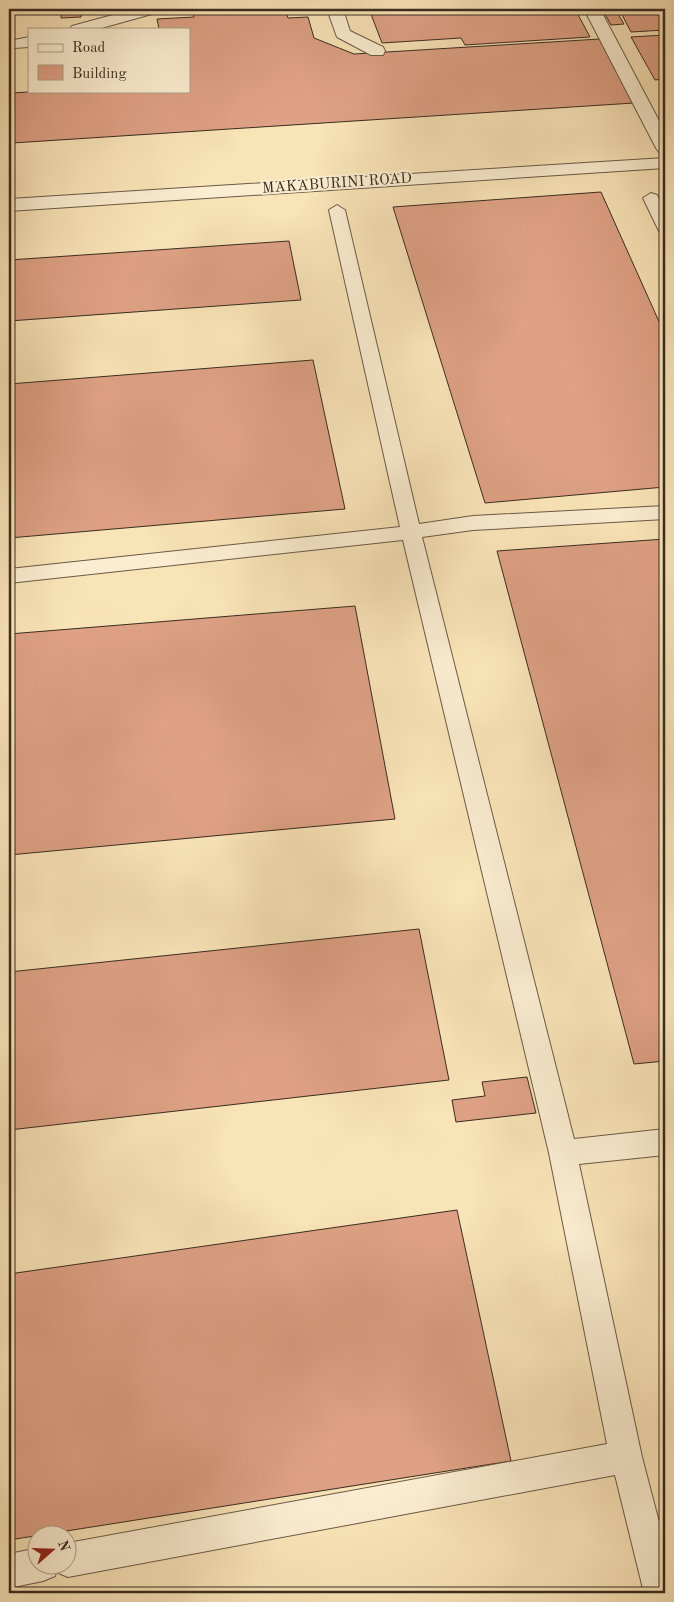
<svg xmlns="http://www.w3.org/2000/svg" width="674" height="1602" font-family="'Old Standard TT',serif">
  <style>
    .building { fill: #dea185; stroke: #3a2c20 }
    .lines { fill: none; stroke-linecap: round; stroke-linejoin: round }
    .service-casing { stroke: #6a5a46; stroke-width: 2 }
    .minor-casing { stroke: #6a5a46; stroke-width: 2 }
    .service { fill: #fbedd1; fill-rule: evenodd }
    .minor { fill: #fbedd1; fill-rule: evenodd }
    .labels { text-anchor: middle; dominant-baseline: central; stroke-width: 4; stroke-linejoin: round; paint-order: stroke }
    .far-street-label { font-size: 15px; fill: #3a2c20; stroke: #fbedd1 }
  </style>
  <rect width="100%" height="100%" fill="#f9e4b8"/>
  <filter id="stains"><feTurbulence type="fractalNoise" baseFrequency=".004" numOctaves="4"/><feColorMatrix values="0 0 0 0 .2 0 0 0 0 .09 0 0 0 0 .02 0 0 0 .5 -.17"/></filter>
  <radialGradient id="worn" r=".72"><stop offset=".6" stop-color="#630" stop-opacity="0"/><stop offset="1" stop-color="#630" stop-opacity=".3"/></radialGradient>
  <g class="building">
    <polygon points="61,9 81,9 81,17 61,18"/>
    <polygon points="236,9 285,9 288,18 308,17 314,38 354,54 600,39 634,103 12,143 11,93 46,91 189,91 189,29 159,29 157,19 194,17 193,12"/>
    <polygon points="369,9 575,9 590,37 465,45 461,38 382,43"/>
    <polygon points="602,9 615,9 624,24 611,25"/>
    <polygon points="619,9 665,9 665,30 631,32"/>
    <polygon points="665,35 665,79 655,80 631,37"/>
    <polygon points="601,192 665,335 665,487 485,503 393,207"/>
    <polygon points="289,241 301,300 9,321 9,260"/>
    <polygon points="313,360 345,509 9,538 9,384"/>
    <polygon points="665,539 665,1061 634,1064 497,551"/>
    <polygon points="355,606 395,819 9,855 9,634"/>
    <polygon points="419,929 449,1080 9,1130 9,972"/>
    <polygon points="527,1077 536,1113 456,1122 452,1100 485,1096 482,1082"/>
    <polygon points="457,1210 511,1461 9,1540 9,1274"/>
  </g>
  <g class="lines">
    <g class="service-casing">
      <g id="service">
        <polygon points="651,193 657,195 665,211 665,232 659,231 657,227 643,198"/>
        <polygon points="337,205 345,210 419,524 473,516 665,506 665,519 473,530 422,537 574,1139 665,1129 665,1155 579,1164 642,1457 665,1545 665,1593 644,1593 615,1475 68,1577 56,1572 55,1576 43,1581 9,1588 9,1554 38,1548 38,1564 68,1564 68,1543 607,1444 549,1153 403,540 9,583 9,569 400,527 329,210"/>
      </g>
    </g>
    <g class="minor-casing">
      <g id="minor">
        <polygon points="135,9 161,9 159,12 98,29 70,29 72,26"/>
        <polygon points="327,9 343,9 350,31 383,47 385,51 383,55 371,55 337,37"/>
        <polygon points="584,9 600,9 665,132 665,153 659,152 656,148"/>
        <polygon points="29,37 29,47 14,48 12,44 14,40"/>
        <polygon points="665,158 665,168 9,211 9,199"/>
      </g>
    </g>
    <use href="#service" class="service"/>
    <use href="#minor" class="minor"/>
  </g>
  <g class="labels">
    <g class="far-street-label">
      <text transform="translate(337 184) rotate(-4)">MAKABURINI ROAD</text>
    </g>
  </g>
  <rect width="674" height="1602" fill="none" stroke="#f9e4b8" stroke-width="30"/>
  <rect x="10" y="10" width="654" height="1582" fill="none" stroke="#3a2c20" stroke-width="2.5"/>
  <rect x="15" y="15" width="644" height="1572" fill="none" stroke="#3a2c20"/>
  <rect x="28" y="28" width="162" height="65" fill="#fbedd1" stroke="#aea08a"/>
  <rect x="38" y="44" width="25" height="8" fill="#fbedd1" stroke="#aea08a"/>
  <text x="72" y="52" font-size="15" fill="#3a2c20">Road</text>
  <rect x="38" y="65" width="25" height="15" fill="#dea185" stroke="#aea08a"/>
  <text x="72" y="78" font-size="15" fill="#3a2c20">Building</text>
  <g transform="translate(52 1550) rotate(70)"><circle r="24" fill="#fbedd1" stroke="#aea08a"/>
  <path d="M0-4L9 19L0 12L-9 19Z" fill="#8f2418"/>
  <text y="-8" font-size="14" font-weight="bold" text-anchor="middle" fill="#3a2c20">N</text>
  </g>
  <rect width="100%" height="100%" filter="url(#stains)"/>
  <rect width="100%" height="100%" fill="url(#worn)"/>
</svg>
